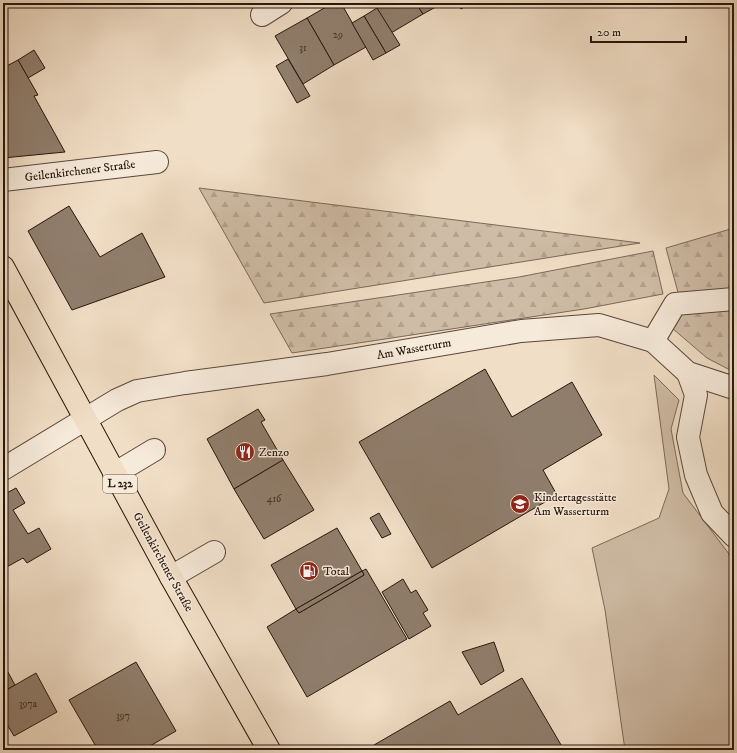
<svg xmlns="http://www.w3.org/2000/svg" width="737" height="753" font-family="'IM FELL DW Pica',serif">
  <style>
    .grass { fill: #cfbca6; stroke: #7b6959 }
    .forest { fill: url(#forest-firs); stroke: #7b6959 }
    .building { fill: #907e6d; stroke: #27160c }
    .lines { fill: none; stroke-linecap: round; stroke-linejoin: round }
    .minor-casing { stroke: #5a483a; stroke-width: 24 }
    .major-casing { stroke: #27160c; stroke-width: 24 }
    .minor { stroke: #f6eada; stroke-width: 22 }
    .major { stroke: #f1dec6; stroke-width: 22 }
    .labels { text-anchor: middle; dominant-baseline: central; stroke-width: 3; stroke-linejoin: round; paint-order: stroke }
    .number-label { font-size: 10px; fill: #413024 }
    .shield { fill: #f6eada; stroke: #65564a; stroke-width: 1 }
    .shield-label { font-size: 11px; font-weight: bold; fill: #27160c }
    .street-label { font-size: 12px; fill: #27160c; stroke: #f6eada }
    .poi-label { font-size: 12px; fill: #27160c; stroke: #f6eada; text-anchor: start }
  </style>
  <defs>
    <pattern id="forest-firs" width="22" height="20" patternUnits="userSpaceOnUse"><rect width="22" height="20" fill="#cfbca6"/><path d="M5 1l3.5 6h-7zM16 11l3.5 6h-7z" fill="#b2a18e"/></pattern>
  </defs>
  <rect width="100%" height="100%" fill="#f1dec6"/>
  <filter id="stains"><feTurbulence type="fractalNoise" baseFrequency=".005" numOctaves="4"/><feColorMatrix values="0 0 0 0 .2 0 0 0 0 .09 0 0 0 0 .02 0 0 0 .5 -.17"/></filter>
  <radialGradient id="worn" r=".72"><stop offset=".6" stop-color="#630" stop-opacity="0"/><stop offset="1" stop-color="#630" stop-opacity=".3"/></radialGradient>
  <polygon class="grass" points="654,375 679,400 671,429 683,493 729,554 734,582 734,750 625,750 605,610 592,548 659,518 669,489"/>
  <g class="forest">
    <polygon points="199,188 640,243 264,303"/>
    <polygon points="734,228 734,291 679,296 666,248"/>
    <polygon points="653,251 663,294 584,309 292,353 270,314 519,277"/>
    <polygon points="734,307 734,370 730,370 707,358 672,328 682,314"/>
  </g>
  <g class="building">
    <polygon points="333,3 341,3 366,47 334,65 307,18"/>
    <polygon points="374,3 416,3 423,14 391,33"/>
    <polygon points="416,3 443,3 423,14"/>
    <polygon points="457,3 471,3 461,9"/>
    <polygon points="377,8 400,45 386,53 364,16"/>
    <polygon points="364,16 386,53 373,60 352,23"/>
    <polygon points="307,18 334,65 303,84 275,36"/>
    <polygon points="34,50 45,68 28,78 18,60"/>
    <polygon points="288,59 310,96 297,103 276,66"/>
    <polygon points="18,60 38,95 34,96 65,152 3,158 3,68"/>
    <polygon points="69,206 100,257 142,233 165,277 72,310 28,231"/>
    <polygon points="485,369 512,417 572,382 602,435 543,470 557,495 432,568 359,442"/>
    <polygon points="258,409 265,420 261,422 283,460 234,489 207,439"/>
    <polygon points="283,460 314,510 264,539 234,489"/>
    <polygon points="16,488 25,503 13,510 28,534 39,528 51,549 27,563 23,558 3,569 3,495"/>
    <polygon points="379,513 391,534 382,538 370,518"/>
    <polygon points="337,528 362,571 296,609 271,565"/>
    <polygon points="366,569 407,639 307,697 267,627 296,609 299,613 364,575 362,571"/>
    <polygon points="362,571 364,575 299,613 296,609"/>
    <polygon points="403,579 411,593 416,590 428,610 423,613 431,626 409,639 382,592"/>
    <polygon points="494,642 504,671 481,685 462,652"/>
    <polygon points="136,662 176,731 143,750 98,750 69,700"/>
    <polygon points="3,663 15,685 3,692"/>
    <polygon points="36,673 57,712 14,736 5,721 3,722 3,692"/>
    <polygon points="522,678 564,750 377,750 374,745 450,701 458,715"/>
  </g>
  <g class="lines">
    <g class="minor-casing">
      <g id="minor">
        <polyline points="262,15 281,3"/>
        <polyline points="3,180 157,162"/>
        <polyline points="653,341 675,304 734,299"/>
        <polyline points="688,373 696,395 688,437 696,475 712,513 734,536"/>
        <polyline points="3,469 117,400 137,391 185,383 327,364 521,331 599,325 653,341 688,373 734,388"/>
        <polyline points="114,474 154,450"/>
        <polyline points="171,577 214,552"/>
      </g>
    </g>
    <g class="major-casing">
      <polyline id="major" points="3,267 171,577 269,750"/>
    </g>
    <use href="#minor" class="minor"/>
    <use href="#major" class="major"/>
  </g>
  <defs>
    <g id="restaurant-disc" transform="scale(1)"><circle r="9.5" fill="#8f2418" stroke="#f6eada"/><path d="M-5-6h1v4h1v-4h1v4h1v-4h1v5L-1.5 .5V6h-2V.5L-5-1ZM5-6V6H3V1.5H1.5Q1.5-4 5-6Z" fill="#fff"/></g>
    <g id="school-disc" transform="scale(1)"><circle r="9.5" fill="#8f2418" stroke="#f6eada"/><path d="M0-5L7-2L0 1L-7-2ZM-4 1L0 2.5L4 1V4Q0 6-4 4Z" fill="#fff"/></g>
    <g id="fuel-disc" transform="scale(1)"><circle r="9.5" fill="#8f2418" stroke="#f6eada"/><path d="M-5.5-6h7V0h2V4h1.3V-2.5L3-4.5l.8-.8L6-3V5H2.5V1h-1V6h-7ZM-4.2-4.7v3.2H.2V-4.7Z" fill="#fff"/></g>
  </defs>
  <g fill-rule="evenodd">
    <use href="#restaurant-disc" x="245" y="452"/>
    <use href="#school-disc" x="520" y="504"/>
    <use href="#fuel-disc" x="309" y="571"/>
  </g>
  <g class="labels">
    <g class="number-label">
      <text x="338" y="35">29</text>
      <text x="303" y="48">31</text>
      <text x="274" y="499">416</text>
      <text x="28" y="704">397a</text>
      <text x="123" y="716">397</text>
    </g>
    <rect class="shield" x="103" y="475" width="34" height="18" rx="3"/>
    <g class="shield-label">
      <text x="120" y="484">L 232</text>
    </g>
    <g class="street-label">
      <text transform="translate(80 171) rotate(-7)">Geilenkirchener Straße</text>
      <text transform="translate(414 349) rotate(-10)">Am Wasserturm</text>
      <text transform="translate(163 562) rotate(61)">Geilenkirchener Straße</text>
    </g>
    <g class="poi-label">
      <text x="259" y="452">Zenzo</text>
      <text x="534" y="497">Kindertagesstätte<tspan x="534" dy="14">Am Wasserturm</tspan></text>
      <text x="323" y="571">Total</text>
    </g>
  </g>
  <rect width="737" height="753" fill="none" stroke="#f1dec6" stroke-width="16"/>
  <rect x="4" y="4" width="729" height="745" fill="none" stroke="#27160c" stroke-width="2"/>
  <rect x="8" y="8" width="721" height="737" fill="none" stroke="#27160c"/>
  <path d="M591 36v6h95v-6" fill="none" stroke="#27160c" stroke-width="2"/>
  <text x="597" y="36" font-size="12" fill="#27160c" stroke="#f6eada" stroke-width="3" paint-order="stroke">20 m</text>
  <rect width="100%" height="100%" filter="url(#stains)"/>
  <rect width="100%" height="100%" fill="url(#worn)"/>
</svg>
